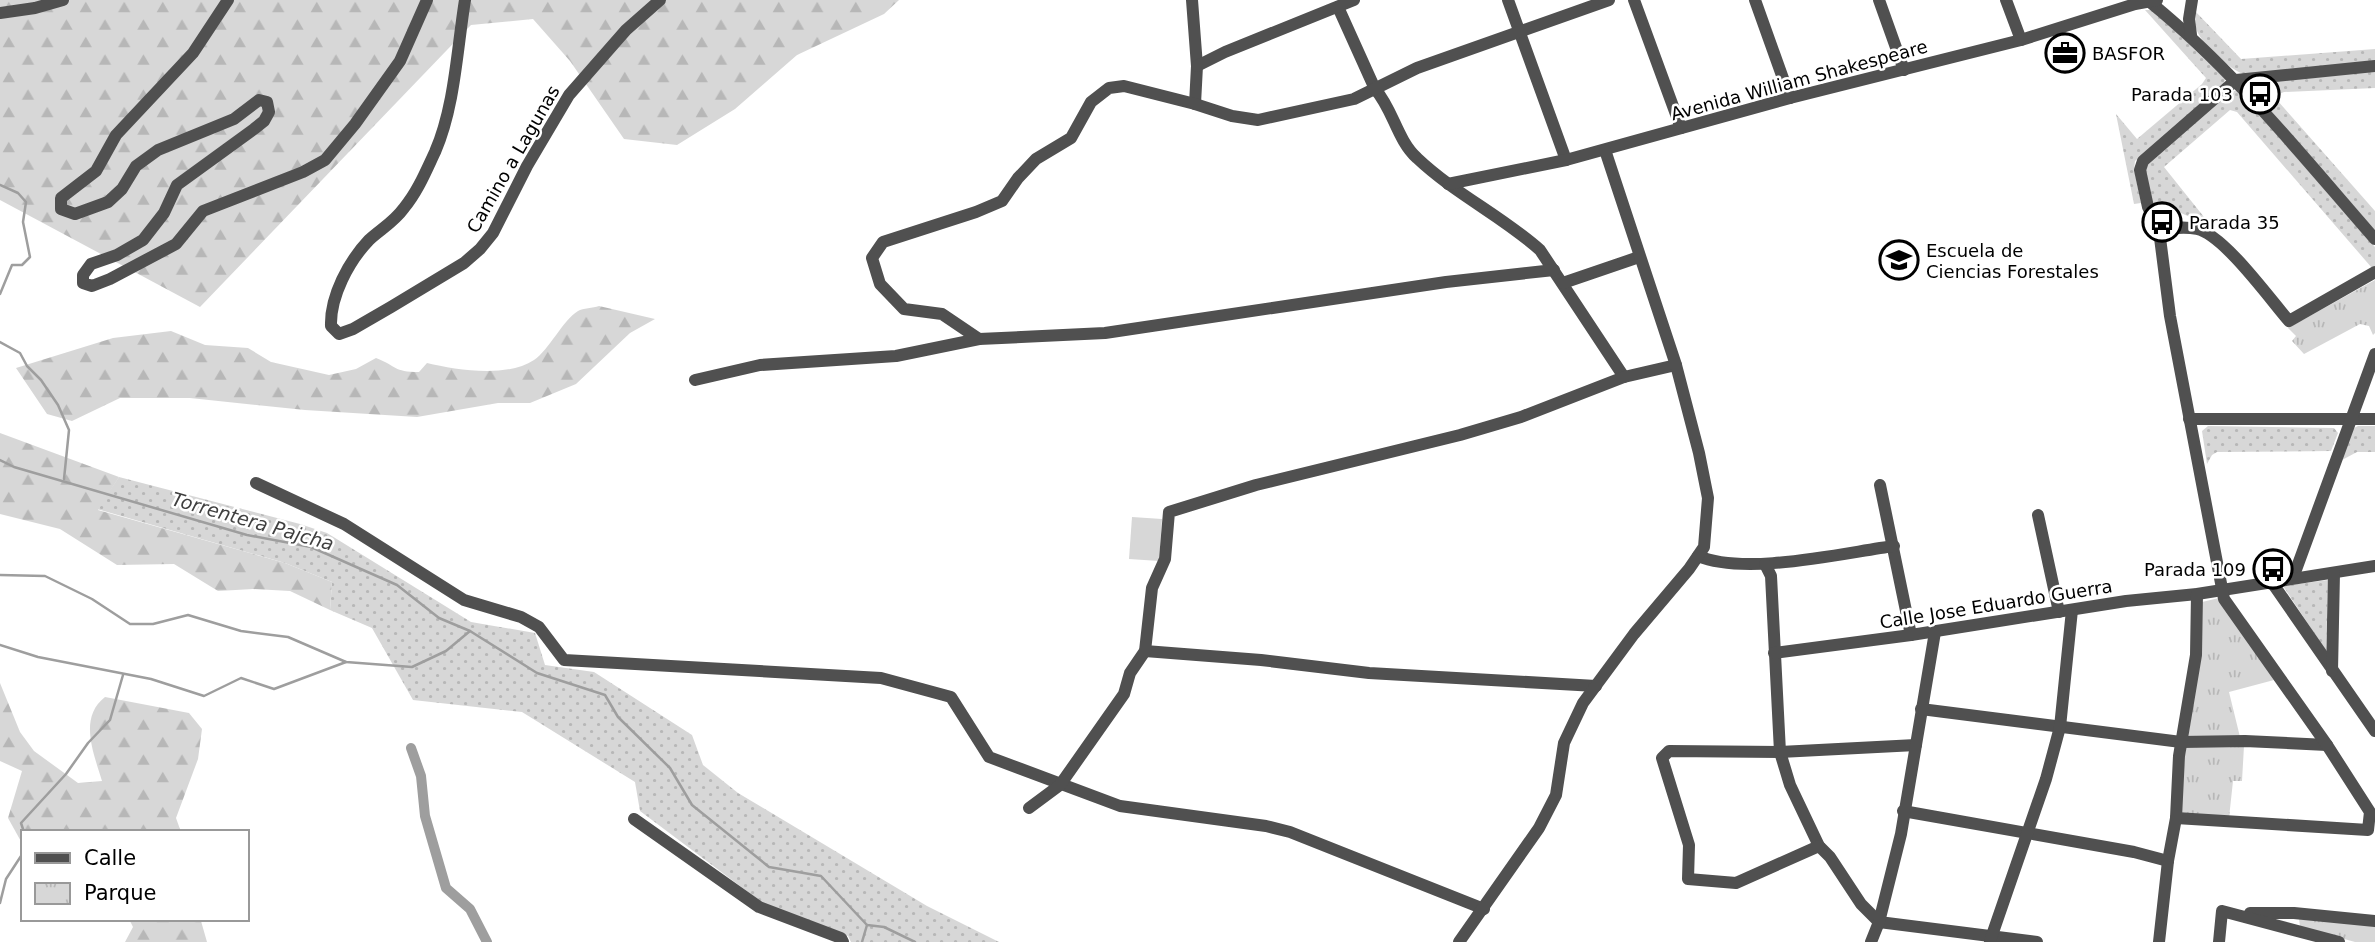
<svg xmlns="http://www.w3.org/2000/svg" width="2375" height="942" font-family="'DejaVu Sans',sans-serif">
  <style>
    .grass { fill: url(#grass-dots) }
    .forest { fill: url(#forest-firs) }
    .park { fill: url(#park-tufts) }
    .garden { fill: #d7d7d7 }
    .lines { fill: none; stroke-linecap: round; stroke-linejoin: round }
    .stream { stroke: #9e9e9e; stroke-width: 2.5 }
    .canal { stroke: #9e9e9e; stroke-width: 10 }
    .minor { stroke: #505050; stroke-width: 12 }
    .labels { text-anchor: middle; dominant-baseline: central; stroke-width: 5; stroke-linejoin: round; paint-order: stroke }
    .poi-label { font-size: 18px; fill: #000; stroke: #fff; text-anchor: start }
    .street-label { font-size: 18px; fill: #000; stroke: #fff }
    .water-label { font-size: 19px; font-style: italic; fill: #3f3f3f; stroke: #fff }
  </style>
  <defs>
    <pattern id="grass-dots" width="8" height="8" patternUnits="userSpaceOnUse" patternTransform="scale(1.75)"><rect width="8" height="8" fill="#d7d7d7"/><path d="M2 2h.1M6 6h.1" fill="none" stroke="#b7b7b7" stroke-width="1.8" stroke-linecap="round"/></pattern>
    <pattern id="forest-firs" width="22" height="20" patternUnits="userSpaceOnUse" patternTransform="scale(1.75)"><rect width="22" height="20" fill="#d7d7d7"/><path d="M5 1l3.5 6h-7zM16 11l3.5 6h-7z" fill="#b7b7b7"/></pattern>
    <pattern id="park-tufts" width="24" height="20" patternUnits="userSpaceOnUse" patternTransform="scale(1.75)"><rect width="24" height="20" fill="#d7d7d7"/><path d="M3 7l-1-3M5 7V3M7 7l1-3M15 17l-1-3M17 17v-4M19 17l1-3" fill="none" stroke="#b7b7b7"/></pattern>
  </defs>
  <rect width="100%" height="100%" fill="#fff"/>
  <g class="grass">
    <polygon points="2145,10 2151,10 2157,13 2225,79 2224,84 2135,161 2134,169 2141,203 2134,204 2116,114 2137,139 2202,84 2206,78"/>
    <path d="M2195,11L2241,59L2375,49V62L2244,74C2231,71 2199,42 2196,28C2195,23 2196,17 2195,11Z"/>
    <polygon points="2375,71 2375,88 2284,92 2279,94 2277,100 2375,211 2375,230 2251,90 2253,84"/>
    <polygon points="2238,90 2375,247 2375,266 2372,268 2237,112 2230,110 2164,167 2212,227 2181,213 2153,205 2144,170 2150,161 2230,92"/>
    <polygon points="2208,426 2334,428 2338,433 2331,451 2217,452 2212,455 2207,464 2202,431"/>
    <polygon points="2358,426 2375,426 2375,452 2357,452 2342,460 2350,430"/>
    <polygon points="119,477 300,524 327,533 471,622 535,633 545,665 594,672 692,735 703,765 738,793 927,906 999,942 851,942 848,936 764,904 640,811 635,782 522,712 413,700 372,628 330,610 332,582 285,563 97,509"/>
    <polygon points="2328,580 2326,651 2283,586"/>
  </g>
  <g class="forest">
    <polygon points="0,0 899,0 884,14 797,55 735,109 677,145 624,139 570,61 533,19 471,25 200,307 0,200"/>
    <path d="M599,306L655,319L630,333L576,384L530,403H498L417,417L305,410L190,398H120L72,421L47,414L16,368L113,338L171,331L205,345L248,348L271,362L329,375L356,369L376,358C397,366 393,372 419,372L427,363C456,370 507,378 534,360C549,350 563,320 578,311C583,308 593,308 599,306Z"/>
    <polygon points="0,433 119,477 98,510 285,563 332,582 330,610 290,591 253,589 218,591 174,564 117,565 60,529 0,514"/>
    <path d="M0,683L20,732L34,751L78,783L102,781C94,754 78,718 105,697L189,713L202,729L198,759L176,818L181,832H23V845L8,818L22,771L0,761Z"/>
    <polygon points="129,919 204,919 201,921 207,942 125,942 133,927"/>
  </g>
  <g class="park">
    <polygon points="2375,280 2375,333 2373,335 2369,326 2360,324 2304,354 2292,341 2296,336 2288,328"/>
    <polygon points="2219,598 2274,680 2229,692 2240,737 2188,739 2199,662 2202,602"/>
    <polygon points="2186,746 2244,746 2242,781 2233,781 2229,818 2179,815"/>
    <polygon points="2299,919 2375,924 2375,942 2355,942 2305,928 2300,926"/>
  </g>
  <polygon class="garden" points="1132,517 1162,519 1159,561 1129,559"/>
  <g class="lines">
    <g class="stream">
      <polyline points="0,185 18,193 26,202 23,222 30,257 22,265 12,265 0,294"/>
      <polyline points="0,342 20,353 27,366 41,380 58,405 69,430 64,479"/>
      <polyline points="0,460 14,467 247,535 311,547 397,585 439,618 470,631 537,673 605,695 618,717 670,768 692,805 769,867 821,876 867,925 884,927 915,942"/>
      <polyline points="0,575 45,576 92,599 130,624 153,624 188,615 241,631 288,637 346,662 412,667 446,651 470,631"/>
      <polyline points="0,645 38,657 151,679 204,696 241,678 274,689 346,662"/>
      <polyline points="24,832 21,823 66,774 88,743 110,720 123,675"/>
      <polyline points="0,903 6,879 23,853"/>
      <polyline points="862,942 867,925"/>
    </g>
    <polyline class="canal" points="411,748 421,776 425,816 446,888 470,909 487,942"/>
    <g class="minor">
      <polyline points="228,0 193,53 116,135 96,171 61,198 61,209 75,214 108,202 122,189 136,166 158,150 234,119 259,100 267,102 269,112 264,121 254,129 177,185 164,213 143,240 117,255 91,264 83,275 83,283 92,286 110,279 176,244 203,211 303,172 325,160 355,124 400,61 427,0"/>
      <path d="M465,0C457,49 455,106 435,152C426,171 418,191 404,208C394,222 381,229 369,240C349,261 330,296 331,326L339,334L353,329L391,307L464,263L480,249L493,233L527,166L569,95L626,30L660,0"/>
      <polyline points="1192,0 1197,66 1195,104"/>
      <polyline points="1508,0 1566,160"/>
      <polyline points="1634,0 1681,128"/>
      <polyline points="1755,0 1790,98"/>
      <polyline points="1879,0 1904,70"/>
      <polyline points="2006,0 2021,40"/>
      <path d="M2150,2C2235,71 2303,157 2375,239"/>
      <path d="M1338,7L1375,89C1393,109 1397,140 1417,158C1455,194 1502,216 1540,250L1624,377"/>
      <polyline points="0,13 35,8 63,0"/>
      <polyline points="2191,35 2189,19 2192,0"/>
      <polyline points="1197,66 1225,52 1354,0"/>
      <polyline points="2236,80 2375,66"/>
      <polyline points="1448,184 1566,160 1790,98 2021,40 2135,4 2157,0"/>
      <path d="M2159,230C2171,228 2184,226 2197,229C2224,235 2269,298 2289,321L2375,272"/>
      <polyline points="1563,283 1639,257"/>
      <polyline points="979,339 942,314 904,309 880,284 872,258 883,242 976,212 1002,201 1018,178 1036,159 1071,138 1091,102 1109,88 1124,86 1195,104 1232,116 1258,120 1354,99 1417,68 1609,0"/>
      <polyline points="695,380 760,365 896,356 979,339 1105,333 1446,282 1554,270"/>
      <polyline points="2189,419 2375,419"/>
      <polyline points="256,483 344,524 464,600 521,617 539,627 564,660 881,678 951,697 989,757 1120,806 1266,826 1290,832 1484,909"/>
      <polyline points="1880,485 1911,635"/>
      <polyline points="2038,515 2059,612"/>
      <path d="M1698,556C1746,576 1842,553 1894,546"/>
      <polyline points="1765,564 1771,576 1780,752 1790,785 1819,846 1830,857 1861,904 1879,922 2037,942"/>
      <polyline points="2293,578 2375,354"/>
      <polyline points="2271,581 2375,731"/>
      <polyline points="1145,651 1261,660 1369,673 1596,686"/>
      <polyline points="1774,653 1911,635 2126,601 2197,594 2375,566"/>
      <polyline points="2332,671 2334,573"/>
      <polyline points="1921,709 2181,742 2245,741 2327,745"/>
      <polyline points="1029,808 1060,785 1124,694 1130,673 1145,651 1152,588 1165,559 1169,512 1256,485 1460,435 1521,417 1624,377 1676,365"/>
      <polyline points="1903,811 2134,852 2168,861"/>
      <polyline points="2176,818 2368,830 2370,812 2327,745 2224,599 2170,316 2159,230 2148,207 2140,170 2143,161 2236,80"/>
      <polyline points="634,819 759,907 841,938 843,942"/>
      <polyline points="1819,846 1736,883 1688,879 1689,845 1662,758 1669,751 1780,752 1916,745"/>
      <polyline points="2250,913 2294,913 2375,921"/>
      <polyline points="1990,941 2046,779 2060,727 2072,610"/>
      <polyline points="1459,942 1539,828 1556,795 1564,743 1583,703 1634,634 1689,569 1704,547 1708,498 1699,453 1676,365 1605,150"/>
      <polyline points="1871,942 1879,922 1901,834 1935,632"/>
      <polyline points="2159,942 2168,861 2176,818 2179,756 2196,655 2197,594"/>
      <polyline points="2219,942 2222,911 2339,942"/>
    </g>
  </g>
  <defs>
    <g id="office-ring" transform="scale(2.0125)"><circle r="9.5" fill="#fff" stroke="#000" stroke-width="1.5"/><path d="M-6-3h4V-5.5h4V-3h4V5H-6ZM-1-4.5V-3h2v-1.5ZM-6 0V1H6V0Z" fill="#000"/></g>
    <g id="bus-ring" transform="scale(2.0125)"><circle r="9.5" fill="#fff" stroke="#000" stroke-width="1.5"/><path d="M-5-6H5V4H4V6H2V4H-2V6H-4V4H-5ZM-3.5-4V0h7V-4ZM-3.5 1.2v1.5H-2V1.2ZM2 1.2v1.5H3.5V1.2Z" fill="#000"/></g>
    <g id="university-ring" transform="scale(2.0125)"><circle r="9.5" fill="#fff" stroke="#000" stroke-width="1.5"/><path d="M0-5L7-2L0 1L-7-2ZM-4 1L0 2.5L4 1V4Q0 6-4 4Z" fill="#000"/></g>
  </defs>
  <g fill-rule="evenodd">
    <use href="#office-ring" x="2065" y="53"/>
    <use href="#bus-ring" x="2260" y="94"/>
    <use href="#bus-ring" x="2162" y="222"/>
    <use href="#university-ring" x="1899" y="260"/>
    <use href="#bus-ring" x="2273" y="569"/>
  </g>
  <g class="labels">
    <g class="poi-label">
      <text x="2092" y="53">BASFOR</text>
      <text x="2233" y="94" text-anchor="end">Parada 103</text>
      <text x="2189" y="222">Parada 35</text>
      <text x="1926" y="250">Escuela de<tspan x="1926" dy="21">Ciencias Forestales</tspan></text>
      <text x="2246" y="569" text-anchor="end">Parada 109</text>
    </g>
    <g class="street-label">
      <text transform="translate(1799 80) rotate(-15)">Avenida William Shakespeare</text>
      <text transform="translate(513 159) rotate(-60)">Camino a Lagunas</text>
      <text transform="translate(1996 604) rotate(-9)">Calle Jose Eduardo Guerra</text>
    </g>
    <g class="water-label">
      <text transform="translate(253 521) rotate(16)">Torrentera Pajcha</text>
    </g>
  </g>
  <rect x="21" y="830" width="228" height="91" fill="#ffffff" stroke="#999999" stroke-width="2"/>
  <rect x="35" y="853" width="35" height="10" fill="#505050" stroke="#999999" stroke-width="2"/>
  <text x="84" y="865" font-size="21" fill="#000000">Calle</text>
  <rect x="35" y="883" width="35" height="21" fill="url(#park-tufts)" stroke="#999999" stroke-width="2"/>
  <text x="84" y="900" font-size="21" fill="#000000">Parque</text>
</svg>
